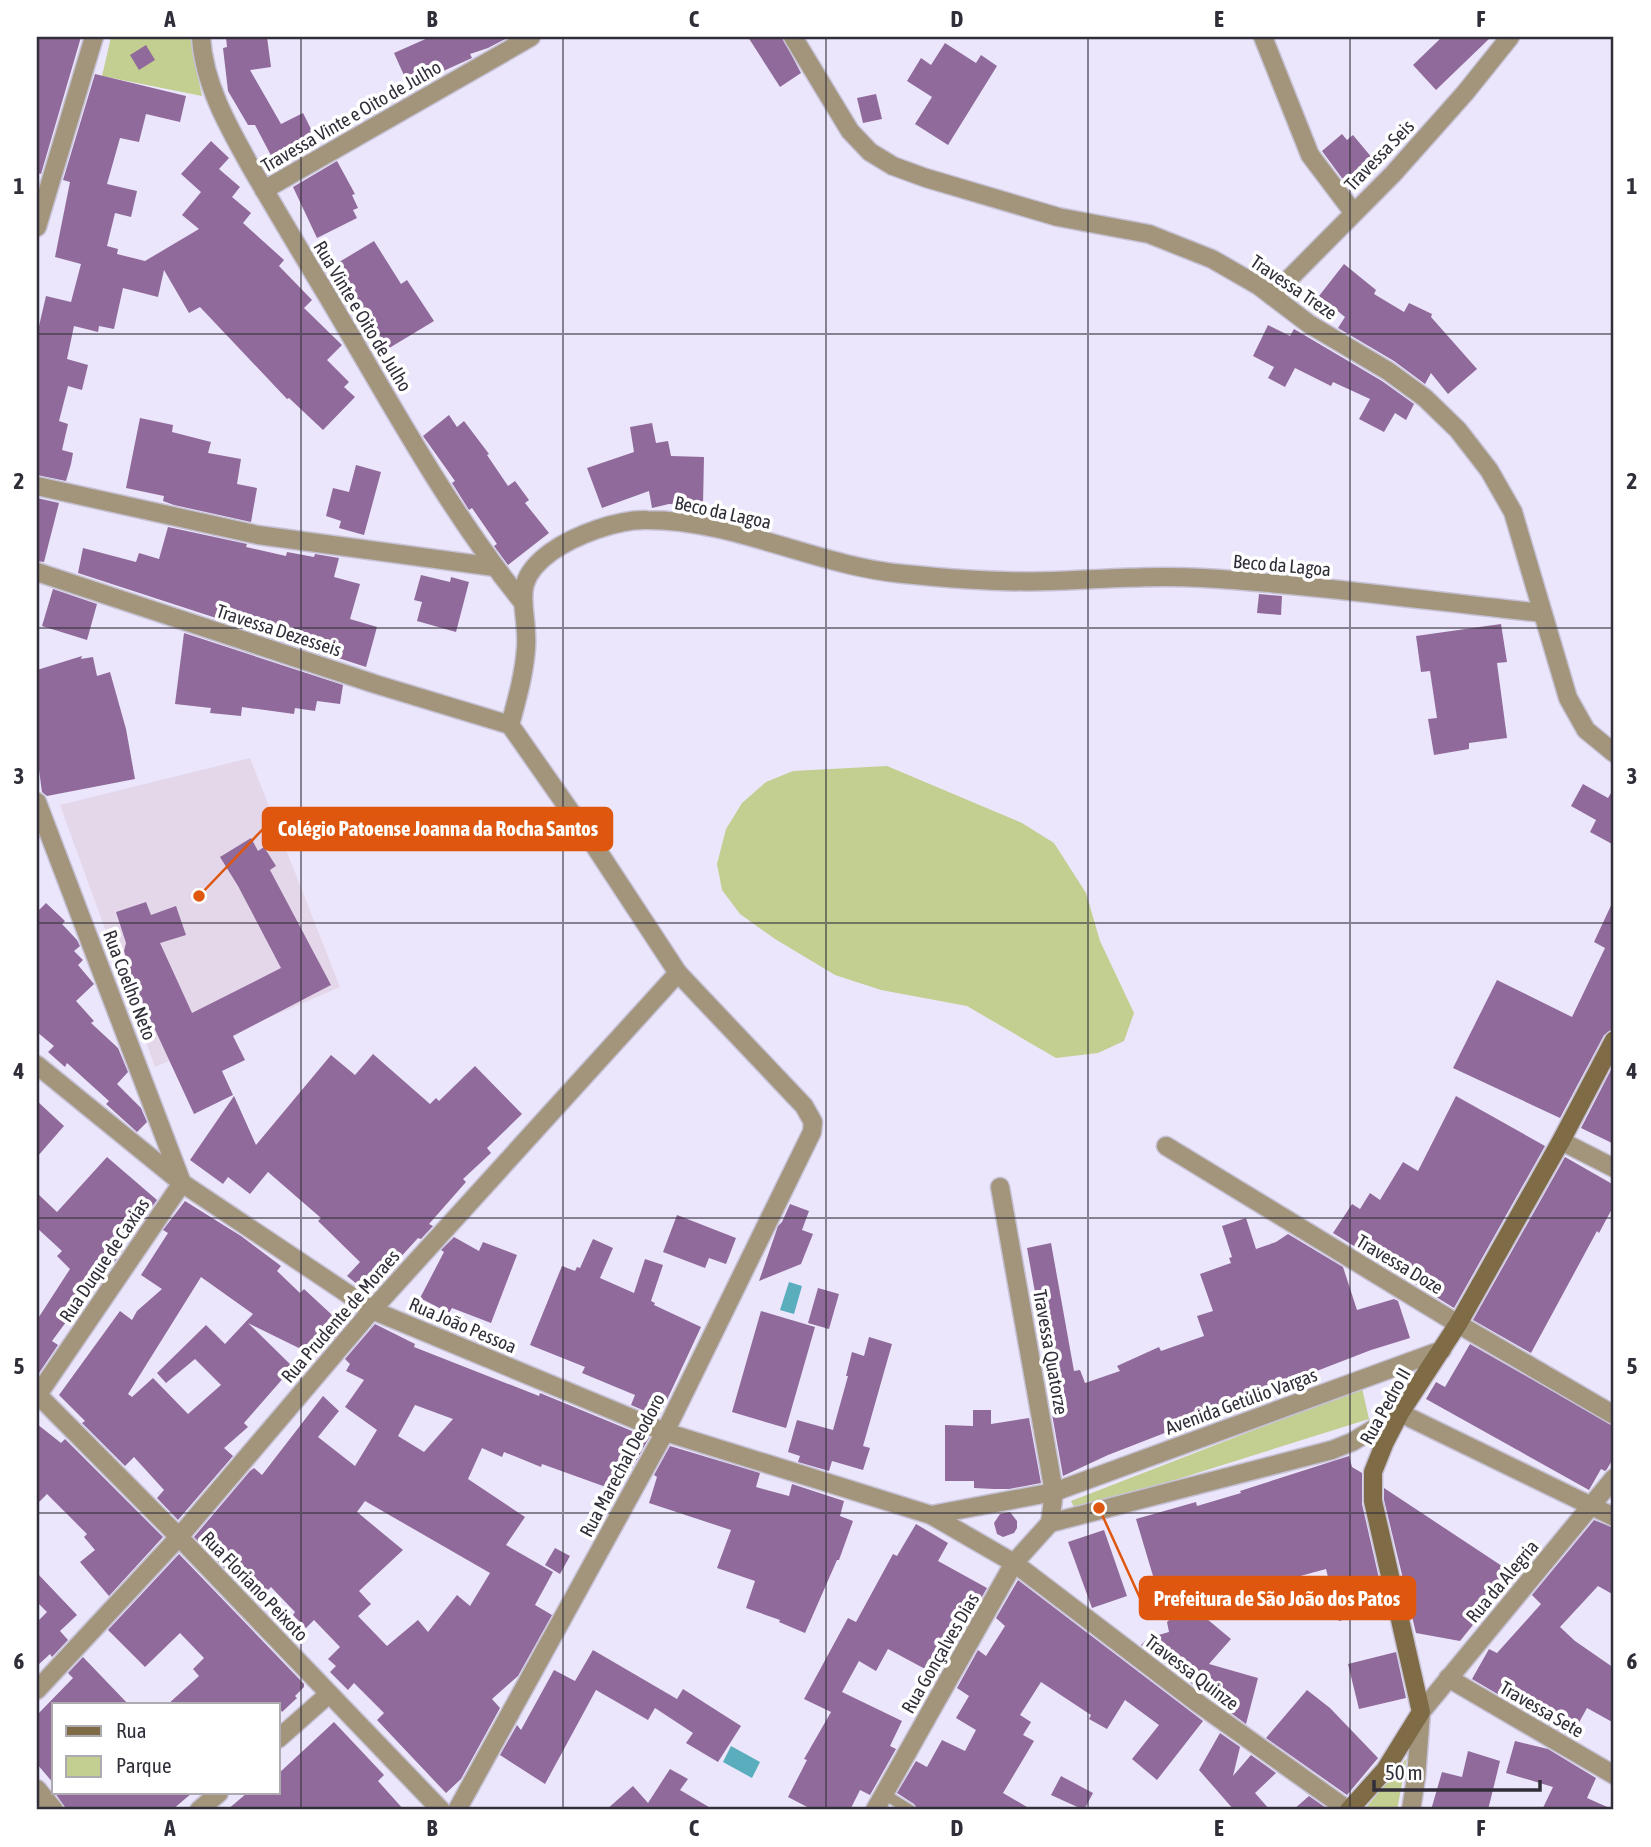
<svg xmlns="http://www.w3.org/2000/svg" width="1651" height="1847" font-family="'Asap Condensed',sans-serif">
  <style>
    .education { fill: #e4d7ea }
    .green { fill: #c2cf91 }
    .water { fill: #59adbd }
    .building { fill: #906a9a; fill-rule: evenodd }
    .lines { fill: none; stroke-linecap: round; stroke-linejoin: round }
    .lane-casing { stroke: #c6c1d5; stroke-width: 13 }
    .street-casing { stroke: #c6c1d5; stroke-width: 21 }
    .secondary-casing { stroke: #c6c1d5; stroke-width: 21 }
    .lane { stroke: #a2957c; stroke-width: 10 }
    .street { stroke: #a2957c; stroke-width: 18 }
    .secondary { stroke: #7f6c47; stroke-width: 18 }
    .grid { fill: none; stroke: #312e39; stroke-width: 2; stroke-opacity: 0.55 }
    .labels { text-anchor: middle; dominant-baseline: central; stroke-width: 7; stroke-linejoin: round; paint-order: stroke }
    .street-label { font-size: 19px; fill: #312e39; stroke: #fff }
    .leader { fill: none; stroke: #df570e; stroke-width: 2.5 }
    .callout-dot { fill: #df570e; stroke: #fff; stroke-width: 2.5 }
    .callout { fill: #df570e; stroke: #df570e; stroke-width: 2.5 }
    .callout-label { font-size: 21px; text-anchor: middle; font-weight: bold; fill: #fff }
    .neatline { fill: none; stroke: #312e39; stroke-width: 2.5 }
    .grid-label { font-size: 23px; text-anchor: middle; font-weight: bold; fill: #312e39 }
  </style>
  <rect width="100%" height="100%" fill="#ebe6fc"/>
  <polygon class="education" points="250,758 340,987 155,1067 60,805"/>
  <g class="green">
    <polygon points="111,37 190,37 202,96 102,76"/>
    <polygon points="887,766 1022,823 1054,843 1086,893 1100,941 1134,1013 1124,1041 1098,1053 1056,1058 967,1006 881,990 835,975 775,939 740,914 722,890 717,864 726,829 742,803 766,782 793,771"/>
    <polygon points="1362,1388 1369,1419 1076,1511 1071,1501"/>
    <polygon points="1407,1758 1397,1810 1364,1810"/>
  </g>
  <g class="water">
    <polygon points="789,1282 802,1286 794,1314 780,1310"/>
    <polygon points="731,1746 760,1762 752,1778 723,1762"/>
  </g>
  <g class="building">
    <polygon points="37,37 81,37 41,174 37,173"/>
    <polygon points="226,37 267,37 271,67 250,70 281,124 303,113 319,145 284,165 282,162 276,165 255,125 248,125 228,91 223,48 227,47"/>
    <polygon points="430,37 509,37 488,48 470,54 472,58 430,77 432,81 411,91 394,53"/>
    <polygon points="748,37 782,37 801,73 780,87"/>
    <polygon points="1442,37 1491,37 1436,90 1413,65"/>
    <polygon points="945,43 976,63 981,55 997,66 948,145 915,124 932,97 907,81 921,58 931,65"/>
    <polygon points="146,45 155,60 139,70 130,55"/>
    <polygon points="95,74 186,96 180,122 146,114 139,142 120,138 107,184 137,191 131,217 115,213 107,246 118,249 117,254 145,261 199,229 182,215 201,192 181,174 211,141 229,158 219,169 240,187 232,197 251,213 243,223 284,260 279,266 312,300 304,308 342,345 327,360 349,382 344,387 355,397 323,430 289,398 287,399 200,307 189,313 164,270 158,297 123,288 114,329 99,326 98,332 74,326 67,359 88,365 82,390 68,386 59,421 68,424 62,450 73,453 71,464 66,481 37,475 37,325 39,326 46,296 71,302 81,264 55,257 70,182 63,180"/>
    <polygon points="876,94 882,119 863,123 857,98"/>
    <polygon points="1342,134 1347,140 1353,135 1378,165 1350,189 1322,151"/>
    <polygon points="337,161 355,194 352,195 358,208 353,210 357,218 317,238 293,187"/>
    <polygon points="374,241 401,284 407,280 434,321 386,350 373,328 367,332 331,267"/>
    <polygon points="1344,264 1376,290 1374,294 1404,312 1409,303 1432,314 1431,317 1477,369 1448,394 1431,373 1425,384 1394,361 1338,328 1345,317 1319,296"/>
    <polygon points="1268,325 1290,336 1294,329 1382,381 1414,404 1406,420 1395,413 1384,432 1359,419 1370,399 1333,382 1331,386 1295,368 1285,387 1268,378 1274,367 1253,356"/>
    <polygon points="449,415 457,427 464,421 489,454 487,455 508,486 515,481 529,500 525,503 549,533 508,565 494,546 497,544 472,508 469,510 452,483 455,481 423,436"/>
    <polygon points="140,418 173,425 172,432 211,442 208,453 241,459 237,484 257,488 251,522 174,505 163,501 164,496 126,488"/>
    <polygon points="652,423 656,443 668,441 671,456 704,457 703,505 669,504 652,508 649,491 602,508 587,468 634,452 630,427"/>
    <polygon points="356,465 381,472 364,535 339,528 341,521 326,516 333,488 349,492"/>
    <polygon points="37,498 59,503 44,562 37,561"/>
    <polygon points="168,527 247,544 246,547 286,556 287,552 314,557 315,554 339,558 334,577 360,584 350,619 377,627 366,667 78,573 83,548 136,562 139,553 159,559"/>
    <polygon points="421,575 450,582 451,577 469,582 456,632 417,621 422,602 414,600"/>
    <polygon points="53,589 97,604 87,640 42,626"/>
    <polygon points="1259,594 1282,596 1281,615 1257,613"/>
    <polygon points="1501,624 1507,662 1497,663 1507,738 1469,743 1469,749 1434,755 1428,719 1437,718 1430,671 1421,672 1416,636"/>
    <polygon points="184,633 343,685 340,704 317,701 315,711 295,708 294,714 242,707 241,716 210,713 211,708 175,704"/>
    <polygon points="82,656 81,659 93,657 97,676 110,672 126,729 135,779 47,796 42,792 37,755 37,670"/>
    <polygon points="1583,784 1608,798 1614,788 1614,845 1590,832 1596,820 1571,806"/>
    <polygon points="251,838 258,851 264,847 276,866 270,870 331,985 233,1036 245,1060 222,1071 233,1095 194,1114 134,984 124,951 126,943 116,912 146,902 151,915 176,906 186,935 160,943 192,1013 281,968 238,886 220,857"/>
    <polygon points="1614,899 1614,1029 1604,1035 1560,1118 1453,1068 1497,980 1572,1017 1605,948 1594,942"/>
    <polygon points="46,903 65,921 62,924 77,940 80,946 74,951 83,960 78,965 94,984 76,1001 94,1021 91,1023 118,1048 128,1072 117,1084 141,1108 147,1122 137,1132 106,1104 109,1101 67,1063 65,1067 48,1052 54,1046 37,1032 37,912"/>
    <polygon points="373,1054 430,1104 436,1098 439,1101 475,1066 522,1114 487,1148 491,1153 463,1179 466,1182 429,1224 433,1226 421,1239 418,1238 368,1293 347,1276 360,1262 318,1221 321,1218 268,1172 250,1194 228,1177 223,1184 190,1160 234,1096 256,1145 331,1055 355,1075"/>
    <polygon points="1614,1064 1614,1144 1581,1128"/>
    <polygon points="1456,1096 1545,1146 1454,1308 1333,1233 1352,1204 1360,1209 1370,1193 1380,1200 1403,1162 1418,1171"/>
    <polygon points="37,1101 64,1126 37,1157"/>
    <polygon points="107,1157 157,1200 144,1218 141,1216 119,1242 125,1247 87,1301 83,1299 52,1341 58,1345 37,1376 37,1320 70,1269 57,1256 62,1251 37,1228 37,1193 57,1212"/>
    <polygon points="1565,1157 1614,1185 1614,1205 1599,1233 1597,1231 1531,1353 1473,1320"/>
    <path d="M185,1201L241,1236L281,1266L277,1271L300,1293L304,1289L344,1326L329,1344L327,1342L319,1350L313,1345L307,1352L248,1323L293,1367L244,1423L248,1427L224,1448L233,1456L178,1520L157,1498L164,1490L134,1457L125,1466L82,1423L85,1421L59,1395L120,1311L132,1320L137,1311L162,1289L141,1275L168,1233L163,1230ZM201,1277L253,1314L225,1344L206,1325L157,1373L166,1383L195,1359L221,1385L188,1414L153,1378L132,1397L128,1394Z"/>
    <polygon points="790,1204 809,1211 802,1230 813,1234 801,1264 759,1281 778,1226 782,1222"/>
    <polygon points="677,1215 736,1238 726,1264 709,1258 705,1268 663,1252"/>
    <polygon points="1246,1218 1256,1249 1276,1242 1288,1234 1343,1267 1357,1310 1394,1299 1398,1301 1410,1338 1371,1350 1309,1374 1310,1376 1221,1404 1224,1410 1108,1455 1063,1476 1052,1414 1062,1413 1043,1319 1040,1320 1027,1248 1051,1243 1074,1371 1080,1370 1085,1383 1120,1371 1117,1366 1159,1347 1161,1351 1204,1336 1197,1316 1213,1311 1200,1274 1231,1263 1229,1258 1232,1257 1222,1226"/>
    <polygon points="454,1237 479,1251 483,1242 517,1255 491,1323 452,1308 449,1313 420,1298 444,1252 441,1250"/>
    <polygon points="593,1239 613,1248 600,1278 634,1293 645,1259 663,1265 651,1301 655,1303 654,1305 701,1327 659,1417 631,1405 635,1395 582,1373 585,1367 530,1345 562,1266 575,1271 577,1267 580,1268"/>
    <polygon points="818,1288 839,1294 829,1329 808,1323"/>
    <polygon points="761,1311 815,1327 786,1428 732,1412"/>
    <path d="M375,1324L415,1344L414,1347L539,1396L540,1393L649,1438L632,1468L625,1465L617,1491L542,1464L541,1467L504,1452L502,1457L482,1448L468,1479L525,1517L506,1545L553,1572L535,1605L552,1615L518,1676L492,1699L500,1708L461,1779L446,1793L377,1720L384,1713L354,1683L348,1690L330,1672L336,1666L328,1659L340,1647L314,1620L306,1628L293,1615L295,1612L271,1587L264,1594L236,1566L229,1573L194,1537L250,1471L254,1468L262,1475L323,1396L339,1411L318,1437L355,1466L377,1430L345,1407L364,1380L346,1371L350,1364L345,1359ZM415,1405L453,1419L424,1452L398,1436ZM365,1501L490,1573L470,1606L457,1595L428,1632L418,1620L387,1646L358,1616L371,1604L359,1591L403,1550L357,1512Z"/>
    <polygon points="869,1337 892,1344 863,1446 870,1448 863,1470 832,1461 829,1471 798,1462 800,1456 788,1452 797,1420 833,1430 848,1376 846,1376 852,1352 864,1356"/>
    <polygon points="1470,1344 1614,1426 1614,1457 1607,1469 1605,1471 1601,1469 1589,1490 1426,1399 1436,1382 1445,1387"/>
    <polygon points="973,1410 991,1410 991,1424 1029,1418 1041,1483 1009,1489 994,1489 974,1488 974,1481 945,1481 945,1425 973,1426"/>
    <polygon points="37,1424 61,1443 65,1439 163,1537 109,1596 80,1562 95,1550 84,1537 87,1534 47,1494 37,1504"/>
    <polygon points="670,1446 760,1473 756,1487 789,1496 792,1484 844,1501 840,1516 853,1521 839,1560 837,1560 805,1633 779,1622 780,1620 746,1608 755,1581 717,1568 731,1530 649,1503 657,1477 654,1475"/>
    <polygon points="1349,1456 1352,1467 1362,1473 1362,1504 1386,1609 1339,1621 1326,1569 1267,1585 1268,1590 1225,1603 1228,1613 1207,1619 1231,1639 1209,1664 1258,1678 1246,1724 1231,1713 1234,1709 1220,1699 1217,1703 1141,1645 1148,1638 1169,1632 1167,1622 1185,1605 1162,1606 1136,1519 1196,1502 1197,1506 1241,1493 1240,1491"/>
    <polygon points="1384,1488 1514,1574 1460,1641 1416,1633 1384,1500"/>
    <polygon points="1010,1512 1017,1521 1017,1528 1014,1533 1003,1537 997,1534 994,1523 1000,1514"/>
    <polygon points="1594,1520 1614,1528 1614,1595 1598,1586 1560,1627 1575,1641 1614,1668 1614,1723 1587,1708 1571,1737 1472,1679 1489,1649 1497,1653 1541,1604 1532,1595"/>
    <polygon points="916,1524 948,1543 938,1561 987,1588 978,1604 976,1603 938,1676 888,1649 876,1671 859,1661 842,1692 902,1721 890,1746 896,1749 870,1795 860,1790 850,1810 813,1810 788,1797 807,1760 804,1759 831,1712 804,1699 848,1618 856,1622 893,1554 897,1556"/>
    <polygon points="1104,1530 1127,1596 1092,1608 1068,1542"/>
    <polygon points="555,1548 570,1556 560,1574 545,1565"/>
    <polygon points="179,1554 304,1684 304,1687 295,1696 297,1698 282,1712 278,1705 167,1705 199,1676 193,1669 204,1658 180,1633 145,1667 108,1630"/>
    <polygon points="37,1573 77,1615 60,1631 68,1640 52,1657 50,1654 37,1666 37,1622 47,1612 37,1602"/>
    <polygon points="1018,1580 1203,1721 1157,1780 1132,1759 1159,1725 1125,1700 1107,1729 1089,1719 1091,1715 1041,1682 1020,1715 1031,1722 1023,1735 1034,1741 1003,1793 1032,1810 918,1810 914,1804 897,1793 916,1761 927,1767 942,1740 965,1751 976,1730 956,1718 969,1696 957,1688 978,1650 986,1656 1005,1626 996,1618"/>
    <polygon points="593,1650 677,1699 683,1689 741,1726 718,1762 686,1743 693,1733 655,1708 648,1720 596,1690 545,1784 500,1755 517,1725 521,1730 554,1670 575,1681"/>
    <polygon points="1396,1652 1406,1698 1359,1709 1348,1664"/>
    <polygon points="83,1657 129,1705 54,1705 54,1784 37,1764 37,1715 73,1678 68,1673"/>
    <polygon points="1307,1690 1330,1708 1378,1758 1347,1795 1266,1738"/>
    <polygon points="334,1722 384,1775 378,1781 404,1810 227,1810 247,1793 278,1793 278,1774"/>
    <polygon points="1220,1733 1240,1747 1233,1776 1251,1755 1276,1773 1255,1793 1270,1810 1234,1810 1199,1770"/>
    <polygon points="1515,1741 1548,1749 1596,1778 1587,1798 1614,1810 1542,1810 1553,1787 1506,1773"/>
    <polygon points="1468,1751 1500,1761 1488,1810 1431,1810 1442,1772 1462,1777"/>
    <polygon points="670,1769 688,1779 680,1790 714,1810 606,1810 633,1786 648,1803"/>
    <polygon points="1061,1776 1093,1793 1084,1810 1051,1795"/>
    <polygon points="55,1793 192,1793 172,1810 67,1810"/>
    <polygon points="1309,1796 1329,1810 1293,1810"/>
  </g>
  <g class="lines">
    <g class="lane-casing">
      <polyline id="lane" points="884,1794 910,1810"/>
    </g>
    <g class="street-casing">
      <g id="street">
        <path d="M201,37C204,85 229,128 252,169C276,210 300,251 325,292C387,396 445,506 521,600"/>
        <polyline points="793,37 850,131 870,152 893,166 926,178 1058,217 1149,234 1212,259 1259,286 1309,324 1388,371 1425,398 1458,430 1489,470 1513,512 1568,698 1586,730 1614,753"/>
        <polyline points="1263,37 1310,155 1353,212"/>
        <polyline points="264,190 531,37"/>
        <polyline points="37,227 94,37"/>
        <polyline points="1272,296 1393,174 1465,93 1510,37"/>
        <polyline points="37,486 258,535 495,567"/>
        <polyline points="37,572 375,684 510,725"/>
        <polyline points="37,802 182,1183 37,1396"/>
        <polyline points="37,1065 182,1183 372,1310 665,1432 931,1515 1014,1563 1199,1704 1348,1810"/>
        <polyline points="1561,1141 1614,1168"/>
        <polyline points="1166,1146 1458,1324 1614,1415"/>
        <polyline points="1000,1187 1054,1492 1050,1523"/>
        <polyline points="37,1394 179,1537 441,1810"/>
        <polyline points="931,1515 1054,1492 1442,1350"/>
        <polyline points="1050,1523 1332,1450 1352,1442 1400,1413 1614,1517"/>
        <polyline points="1448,1678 1614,1775"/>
        <polyline points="37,1690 179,1537 372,1310 678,973"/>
        <polyline points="278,1739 329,1694"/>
        <polyline points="37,1789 54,1810"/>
        <polyline points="199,1810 219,1793"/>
        <path d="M457,1810L665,1432L812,1132L813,1122L804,1106L678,973L594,845L510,725C517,699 524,675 526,648C529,606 507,584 551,552C575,535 618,519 647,520C735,520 816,566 904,574C953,579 1003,583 1053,581C1103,579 1153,575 1203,578C1316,585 1429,601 1542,613"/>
        <polyline points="875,1810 1014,1563 1050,1523"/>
        <polyline points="1411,1810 1416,1778 1421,1712 1614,1478"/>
      </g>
    </g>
    <g class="secondary-casing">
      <polyline id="secondary" points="1349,1810 1385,1770 1421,1712 1373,1501 1373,1472 1385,1442 1400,1413 1458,1324 1561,1141 1614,1040"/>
    </g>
    <use href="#lane" class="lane"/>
    <use href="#street" class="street"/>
    <use href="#secondary" class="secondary"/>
  </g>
  <path class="grid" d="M301,37V1810M563,37V1810M826,37V1810M1088,37V1810M1350,37V1810M37,334H1614M37,628H1614M37,923H1614M37,1218H1614M37,1513H1614"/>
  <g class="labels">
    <g class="street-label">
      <text transform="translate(351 116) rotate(-30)">Travessa Vinte e Oito de Julho</text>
      <text transform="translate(1379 155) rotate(-46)">Travessa Seis</text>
      <text transform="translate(1294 287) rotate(34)">Travessa Treze</text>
      <text transform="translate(363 316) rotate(59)">Rua Vinte e Oito de Julho</text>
      <text transform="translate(723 512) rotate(12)">Beco da Lagoa</text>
      <text transform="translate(1282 565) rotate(5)">Beco da Lagoa</text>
      <text transform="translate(279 630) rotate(18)">Travessa Dezesseis</text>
      <text transform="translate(130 985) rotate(69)">Rua Coelho Neto</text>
      <text transform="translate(104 1260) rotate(-56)">Rua Duque de Caxias</text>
      <text transform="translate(1400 1264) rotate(31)">Travessa Doze</text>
      <text transform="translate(340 1316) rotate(-49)">Rua Prudente de Moraes</text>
      <text transform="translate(463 1325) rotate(23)">Rua João Pessoa</text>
      <text transform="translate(1051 1352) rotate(80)">Travessa Quatorze</text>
      <text transform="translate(1241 1401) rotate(-20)">Avenida Getúlio Vargas</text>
      <text transform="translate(1385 1406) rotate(-61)">Rua Pedro II</text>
      <text transform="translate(622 1465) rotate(-62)">Rua Marechal Deodoro</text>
      <text transform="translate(1502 1581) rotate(-50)">Rua da Alegria</text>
      <text transform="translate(255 1586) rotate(46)">Rua Floriano Peixoto</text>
      <text transform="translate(940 1653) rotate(-60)">Rua Gonçalves Dias</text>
      <text transform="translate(1192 1672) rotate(37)">Travessa Quinze</text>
      <text transform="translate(1542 1709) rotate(30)">Travessa Sete</text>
    </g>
  </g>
  <path class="leader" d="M199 896L263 829M1099 1508L1140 1598"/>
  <g class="callout-dot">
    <circle cx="199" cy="896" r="7"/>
    <circle cx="1099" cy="1508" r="7"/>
  </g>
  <g class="callout">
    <rect x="263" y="808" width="349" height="42" rx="7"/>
    <rect x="1140" y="1577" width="275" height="42" rx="7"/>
  </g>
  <g class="callout-label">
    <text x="438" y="836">Colégio Patoense Joanna da Rocha Santos</text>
    <text x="1277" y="1606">Prefeitura de São João dos Patos</text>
  </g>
  <rect width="1651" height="1847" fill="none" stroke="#ffffff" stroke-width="77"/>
  <rect x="52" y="1703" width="228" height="91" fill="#ffffff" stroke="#adabb0" stroke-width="2"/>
  <rect x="66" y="1726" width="35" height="10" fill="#7f6c47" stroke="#adabb0" stroke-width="2"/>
  <text x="116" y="1738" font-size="21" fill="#312e39">Rua</text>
  <rect x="66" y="1756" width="35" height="21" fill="#c2cf91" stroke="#adabb0" stroke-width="2"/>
  <text x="116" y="1773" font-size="21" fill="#312e39">Parque</text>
  <path d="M1374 1780v10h166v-10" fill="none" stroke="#312e39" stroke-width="3.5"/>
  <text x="1385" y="1780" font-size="21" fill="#312e39" stroke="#ffffff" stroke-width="5" paint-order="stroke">50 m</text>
  <rect x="38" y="38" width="1574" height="1770" class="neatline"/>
  <g class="grid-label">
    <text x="170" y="27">A</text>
    <text x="432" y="27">B</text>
    <text x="694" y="27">C</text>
    <text x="957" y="27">D</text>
    <text x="1219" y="27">E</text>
    <text x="1481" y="27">F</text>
    <text x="19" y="194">1</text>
    <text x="1632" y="194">1</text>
    <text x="19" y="489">2</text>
    <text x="1632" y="489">2</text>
    <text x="19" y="784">3</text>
    <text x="1632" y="784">3</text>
    <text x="19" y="1079">4</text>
    <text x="1632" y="1079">4</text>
    <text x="19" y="1374">5</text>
    <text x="1632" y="1374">5</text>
    <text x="19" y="1669">6</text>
    <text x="1632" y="1669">6</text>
    <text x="170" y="1836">A</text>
    <text x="432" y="1836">B</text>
    <text x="694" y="1836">C</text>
    <text x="957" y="1836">D</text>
    <text x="1219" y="1836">E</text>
    <text x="1481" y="1836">F</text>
  </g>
</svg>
